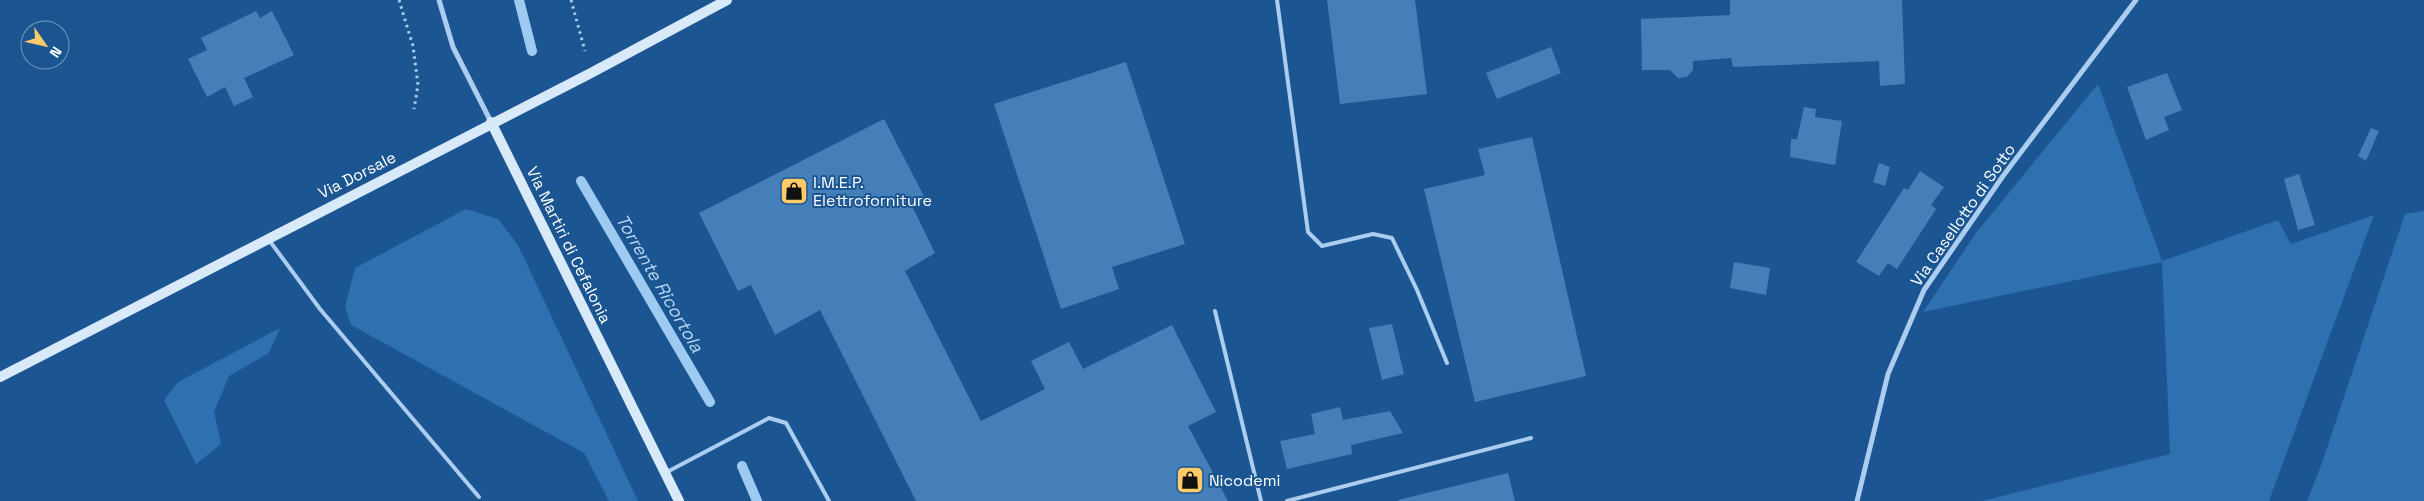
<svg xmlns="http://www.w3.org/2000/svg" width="2424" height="501" font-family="'Space Grotesk',sans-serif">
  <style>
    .green { fill: #2e70b0 }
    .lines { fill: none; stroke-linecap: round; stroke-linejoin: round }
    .stream { stroke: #9ec9f1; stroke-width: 10 }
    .building { fill: #447fb9 }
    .path { stroke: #abcdef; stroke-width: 3; stroke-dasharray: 2.5 4; stroke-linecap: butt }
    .lane { stroke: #abcdef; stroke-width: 4 }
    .street { stroke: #abcdef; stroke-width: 5 }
    .secondary { stroke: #d8e9fa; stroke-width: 10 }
    .labels { text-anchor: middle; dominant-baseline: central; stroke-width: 4; stroke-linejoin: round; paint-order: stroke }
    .street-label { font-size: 16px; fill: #fff; stroke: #1b5692 }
    .poi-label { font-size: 16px; fill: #fff; stroke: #1b5692; text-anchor: start }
    .water-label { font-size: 18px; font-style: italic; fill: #b7d7f6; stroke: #1b5692 }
  </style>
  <rect width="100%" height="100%" fill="#1b5692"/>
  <g class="green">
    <polygon points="2098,84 2162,261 2278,220 2291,244 2374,215 2269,501 1982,501 2170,454 2162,262 1923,312 1976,233"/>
    <polygon points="466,209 498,219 518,245 638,501 609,501 584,453 351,325 345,307 355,268"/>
    <polygon points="2424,211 2424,501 2307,501 2322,463 2405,214"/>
    <polygon points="280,328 269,353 229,376 214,412 221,444 196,464 164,400 178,382"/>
  </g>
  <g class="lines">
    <g class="stream">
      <polyline points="519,0 532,51"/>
      <polyline points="581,181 710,402"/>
      <polyline points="742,466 757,501"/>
    </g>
  </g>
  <g class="building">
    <polygon points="1327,0 1415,0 1427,94 1340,104"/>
    <polygon points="1730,0 1902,0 1905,84 1880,86 1879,61 1733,67 1731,58 1693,61 1693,70 1687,77 1678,78 1670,70 1642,70 1641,19 1730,15"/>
    <polygon points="256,11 260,18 272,11 294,55 244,78 253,97 234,106 225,87 207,97 188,59 207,50 201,38"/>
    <polygon points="1551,47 1561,73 1497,99 1486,73"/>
    <polygon points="1126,62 1185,244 1112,267 1119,289 1061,309 994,104"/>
    <polygon points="2167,73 2182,110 2164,117 2169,130 2146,140 2127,87"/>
    <polygon points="1804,107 1816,109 1815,117 1842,121 1835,165 1790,157 1791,139 1797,139"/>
    <polygon points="884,119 926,200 913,208 935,253 905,271 981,421 1045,389 1031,361 1069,342 1083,369 1172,325 1216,412 1188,426 1228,501 916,501 820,310 775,335 751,285 738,291 699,213"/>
    <polygon points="2371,128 2379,131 2366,161 2358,156"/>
    <polygon points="1532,137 1586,376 1475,402 1424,189 1485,175 1478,149"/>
    <polygon points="1879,163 1890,167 1885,186 1873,182"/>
    <polygon points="1920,171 1944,187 1931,205 1936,209 1897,269 1888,263 1879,276 1856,262 1904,188 1908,190"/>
    <polygon points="2299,174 2315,225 2298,230 2284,179"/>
    <polygon points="1734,262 1770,268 1766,295 1730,288"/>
    <polygon points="1392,324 1404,374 1382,380 1369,328"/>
    <polygon points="1340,407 1343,420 1390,411 1403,433 1351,445 1352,454 1287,469 1280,441 1315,434 1311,414"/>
    <polygon points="1508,473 1515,501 1398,501 1398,500"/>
  </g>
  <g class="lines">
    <g class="path">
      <polyline points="399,0 413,46 418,85 414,109"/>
      <polyline points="571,0 585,51"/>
    </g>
    <g class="lane">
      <polyline points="1277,0 1308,232 1322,246 1373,234 1392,238 1417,290 1447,363"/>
      <polyline points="269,240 320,309 479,497"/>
      <polyline points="1215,311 1261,501"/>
      <polyline points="667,472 769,418 786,423 829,501"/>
      <polyline points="1287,501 1531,438"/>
    </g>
    <g class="street">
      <polyline points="439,0 453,47 491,122"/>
      <polyline points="1857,501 1888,374 1924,290 2003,176 2136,0"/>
    </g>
    <g class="secondary">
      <polyline points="491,122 679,501"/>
      <polyline points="0,377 591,73 727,0"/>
    </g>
  </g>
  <defs>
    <g id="shop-square" transform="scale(1.4375)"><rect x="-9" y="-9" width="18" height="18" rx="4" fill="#ffca68" stroke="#1b5692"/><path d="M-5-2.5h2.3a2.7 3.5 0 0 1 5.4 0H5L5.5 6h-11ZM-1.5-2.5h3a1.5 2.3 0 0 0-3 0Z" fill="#111"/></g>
  </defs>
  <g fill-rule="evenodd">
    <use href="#shop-square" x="794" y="191"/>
    <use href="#shop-square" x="1190" y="480"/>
  </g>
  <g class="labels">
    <g class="street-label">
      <text transform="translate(357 175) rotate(-27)">Via Dorsale</text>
      <text transform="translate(1963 215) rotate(-55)">Via Casellotto di Sotto</text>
      <text transform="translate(569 245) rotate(64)">Via Martiri di Cefalonia</text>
    </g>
    <g class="poi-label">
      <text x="813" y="182">I.M.E.P.<tspan x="813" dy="18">Elettroforniture</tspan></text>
      <text x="1209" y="480">Nicodemi</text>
    </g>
    <g class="water-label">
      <text transform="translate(660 283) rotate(60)">Torrente Ricortola</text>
    </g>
  </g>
  <g transform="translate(45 45) rotate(124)"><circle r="24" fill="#1b5692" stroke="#769abe"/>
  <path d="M0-4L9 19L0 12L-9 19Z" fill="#ffca68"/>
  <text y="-8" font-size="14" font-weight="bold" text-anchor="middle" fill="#ffffff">N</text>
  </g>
</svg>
